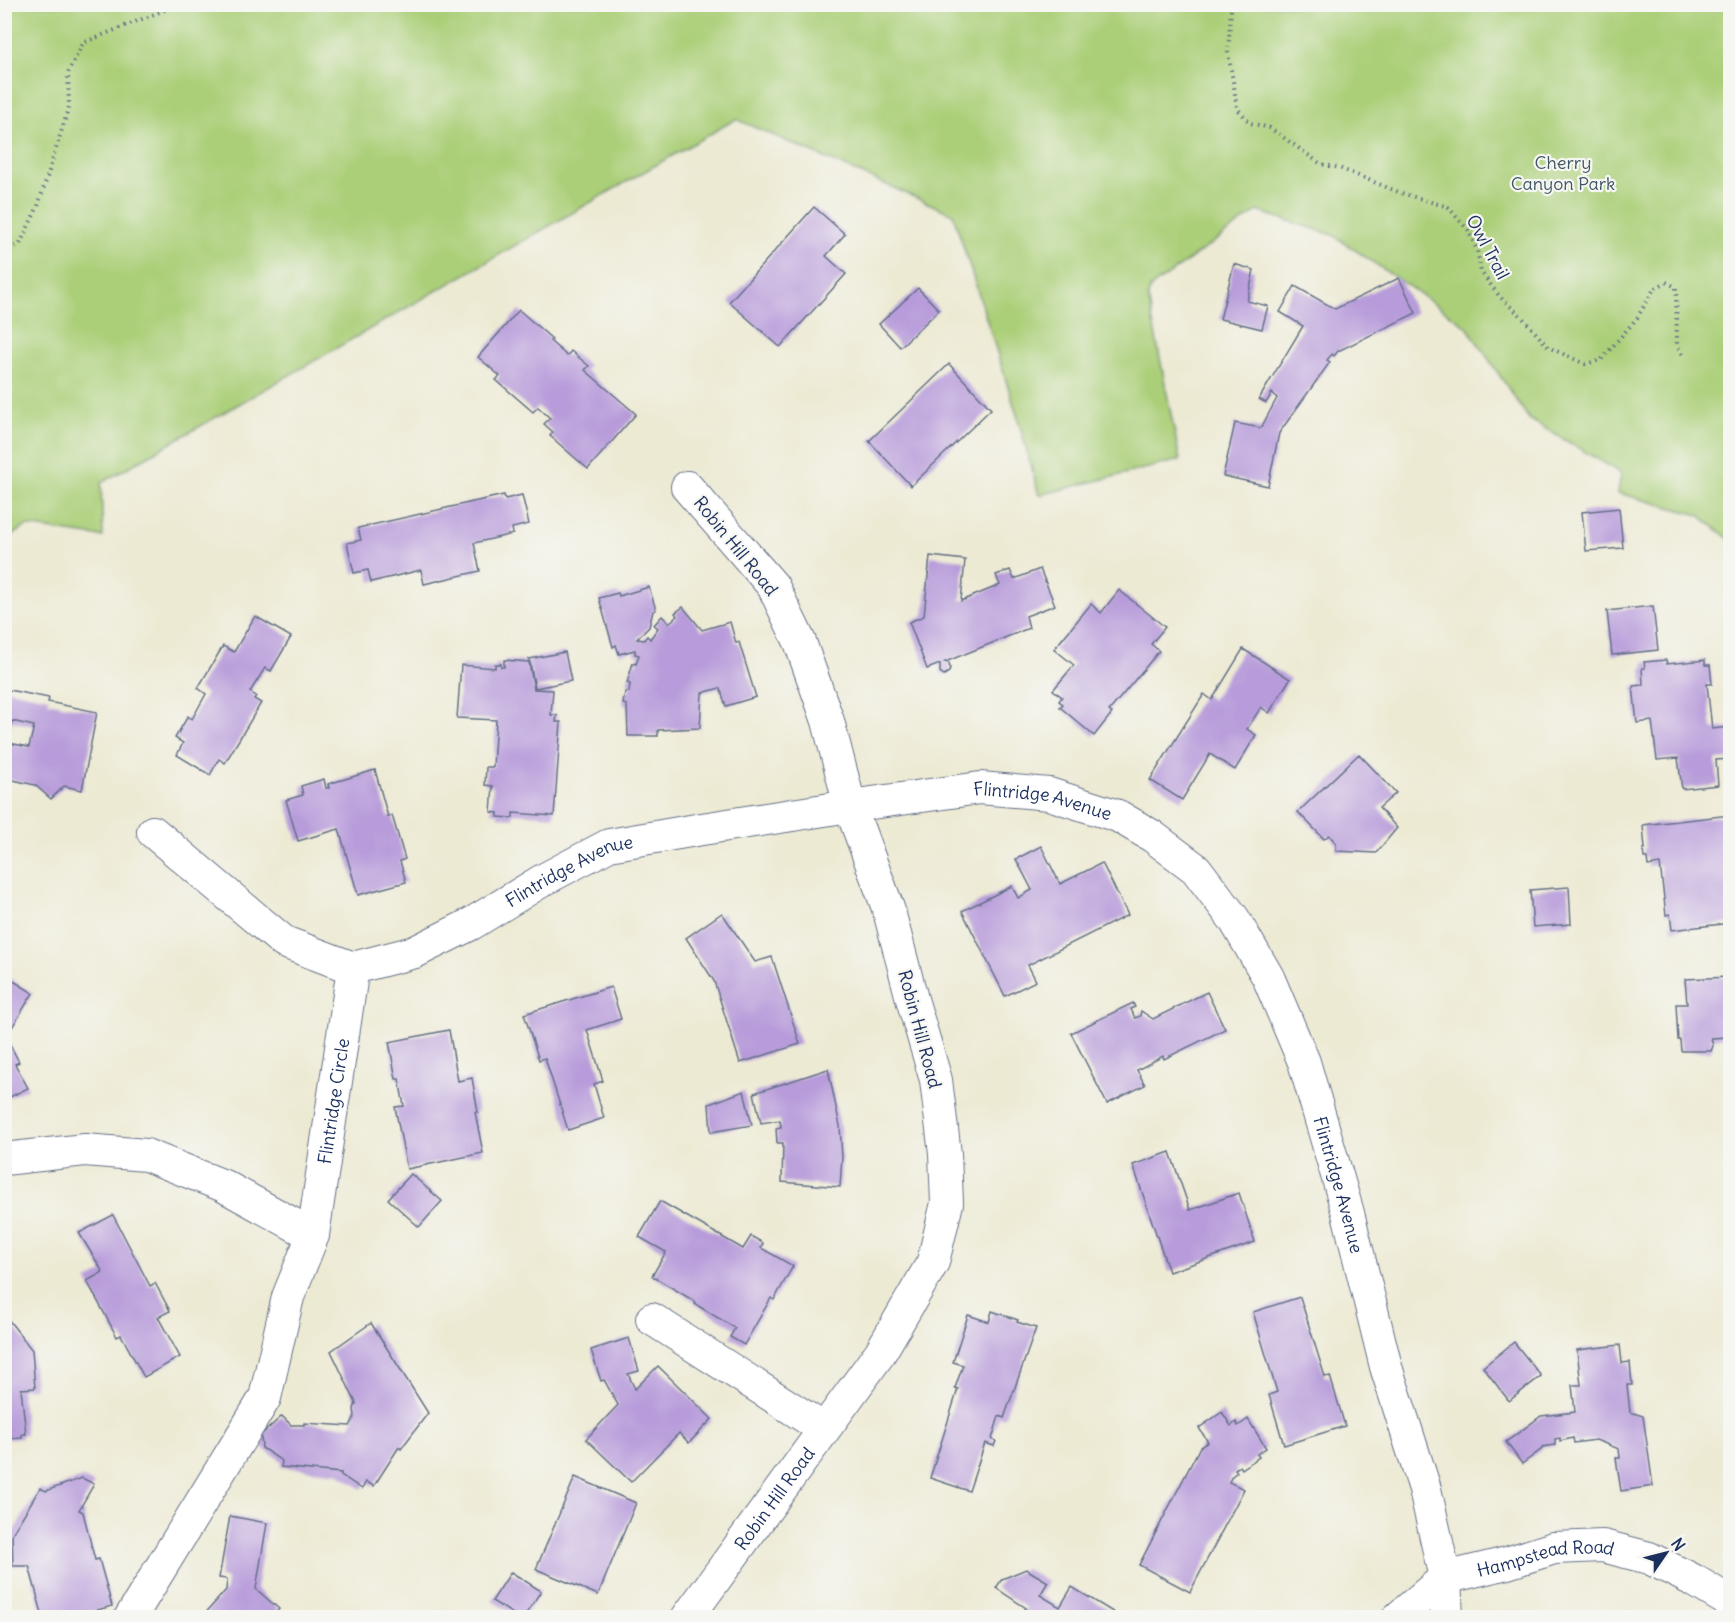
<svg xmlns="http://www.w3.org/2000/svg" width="1735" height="1622" font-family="Delius,sans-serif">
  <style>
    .green { fill: #abcf78; stroke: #637f6b; stroke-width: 1.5 }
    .building { fill: #b79bda }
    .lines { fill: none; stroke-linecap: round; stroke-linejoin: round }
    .minor-casing { stroke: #647087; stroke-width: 34 }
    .path { stroke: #647087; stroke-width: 4; stroke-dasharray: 1.5 4.5; stroke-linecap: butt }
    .minor { stroke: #fff; stroke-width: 32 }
    .labels { text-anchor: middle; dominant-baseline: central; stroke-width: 4.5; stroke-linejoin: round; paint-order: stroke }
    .park-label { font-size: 18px; fill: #3f5764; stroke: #f6f6f2 }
    .street-label { font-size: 18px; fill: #1b2f5e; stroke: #f6f6f2 }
  </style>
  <rect width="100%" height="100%" fill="#f6f6f2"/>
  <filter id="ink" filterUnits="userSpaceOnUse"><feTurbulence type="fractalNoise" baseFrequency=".0167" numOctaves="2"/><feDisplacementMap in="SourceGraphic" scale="12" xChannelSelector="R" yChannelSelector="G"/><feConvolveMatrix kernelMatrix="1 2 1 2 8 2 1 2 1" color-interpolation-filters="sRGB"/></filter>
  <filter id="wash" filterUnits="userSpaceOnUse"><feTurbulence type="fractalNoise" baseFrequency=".008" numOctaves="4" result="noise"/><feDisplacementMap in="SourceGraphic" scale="24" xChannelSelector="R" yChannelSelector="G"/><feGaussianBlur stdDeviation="1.35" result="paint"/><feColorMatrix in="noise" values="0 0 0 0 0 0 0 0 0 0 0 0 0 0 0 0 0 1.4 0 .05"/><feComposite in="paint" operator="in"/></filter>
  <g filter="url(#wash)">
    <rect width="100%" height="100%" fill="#edead4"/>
    <polygon class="green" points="5,5 1730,5 1730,540 1699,515 1618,493 1621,473 1529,419 1467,327 1455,318 1333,235 1257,211 1150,288 1148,297 1180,460 1039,495 1017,415 953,214 736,119 101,483 103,537 27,526 5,539"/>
    <g id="blocks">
      <g class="building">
        <polygon points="814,207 845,234 826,256 846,274 780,347 729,302"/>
        <polygon points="1234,264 1254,270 1247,301 1268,306 1262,329 1220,319"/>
        <polygon points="1399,278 1416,313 1338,351 1334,356 1332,354 1327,360 1330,362 1279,433 1268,486 1223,476 1235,423 1261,428 1277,398 1272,393 1266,403 1259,399 1303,326 1280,312 1295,286 1335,309"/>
        <polygon points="918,288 939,310 900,347 879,324"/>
        <polygon points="519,310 552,339 550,341 567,356 571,351 589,366 585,370 636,414 588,469 550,436 553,432 544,424 550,418 538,407 533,412 496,380 500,376 478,357"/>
        <polygon points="949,364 991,409 911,486 869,441"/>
        <polygon points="504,495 505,499 522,495 529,524 512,528 513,534 474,543 480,571 424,584 421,570 371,582 368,570 354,573 347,543 361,540 358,528"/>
        <polygon points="1619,508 1623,548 1586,551 1582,512"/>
        <polygon points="930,556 965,560 961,601 1000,585 996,575 1010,570 1014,579 1040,569 1055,605 1026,616 1029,628 945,662 949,663 950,668 949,672 944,675 940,672 940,664 927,669 909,622 924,616"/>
        <polygon points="649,587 656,610 653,611 649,627 637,639 644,640 647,636 650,639 658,628 654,625 662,616 669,623 677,616 675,613 683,607 702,630 730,622 736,643 739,642 756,697 726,706 720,688 702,693 700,728 658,730 658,736 628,736 627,705 623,704 625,692 629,692 630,684 627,683 633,663 636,664 639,655 635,654 635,650 619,654 616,645 613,647 599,598 618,593 619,596"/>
        <polygon points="1119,590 1165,627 1151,644 1159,651 1109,711 1112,713 1094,736 1060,707 1063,704 1059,701 1062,697 1053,690 1074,665 1054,649 1091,604 1101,613"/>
        <polygon points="1653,606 1658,650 1612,655 1607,611"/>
        <polygon points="255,616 291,637 271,671 265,668 250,692 256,696 254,699 261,703 225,763 219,759 210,775 177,755 183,743 175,738 188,716 192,719 206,694 198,688 223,646 234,652"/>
        <polygon points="1243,649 1290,679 1269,713 1261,707 1247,729 1256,735 1235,770 1210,754 1182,800 1150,780 1204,694 1212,700"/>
        <polygon points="565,652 571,681 535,688 529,659"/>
        <polygon points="504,660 529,662 534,689 553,690 551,715 557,715 556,722 561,722 554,816 513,813 513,818 498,817 498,813 491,812 493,786 485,785 486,767 493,767 496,720 457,718 461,665 495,668 495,664 501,664 501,667 504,667"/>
        <polygon points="1666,660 1667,664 1705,660 1705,665 1710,665 1712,684 1707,684 1712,729 1730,727 1730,759 1716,760 1718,785 1682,789 1678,758 1657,760 1652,721 1637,723 1633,686 1643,685 1642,668 1645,668 1644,662"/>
        <polygon points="4,689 49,698 48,702 97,712 82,790 64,786 51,799 35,785 4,778 4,742 29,747 34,726 12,721 11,726 4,724"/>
        <polygon points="1359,754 1396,793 1379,808 1397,828 1376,853 1336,851 1336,843 1329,835 1324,839 1298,812"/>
        <polygon points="375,770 388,817 392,815 405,859 400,861 406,882 358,895 339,829 298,841 286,800 303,795 301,786 324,779 326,788 329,788 328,784"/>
        <polygon points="1730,815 1730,923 1672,930 1670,914 1666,915 1660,864 1648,866 1647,858 1644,858 1643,849 1645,849 1643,825"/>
        <polygon points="1041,846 1060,884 1102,863 1128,915 1028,965 1036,981 1005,996 962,911 1012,886 1018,898 1032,890 1016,859"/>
        <polygon points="1569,887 1571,924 1533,927 1530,890"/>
        <polygon points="722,913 755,962 772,957 800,1044 740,1063 714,981 686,938"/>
        <polygon points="4,975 33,993 6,1037 19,1062 15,1064 28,1088 4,1100"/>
        <polygon points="1730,977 1730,1037 1711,1038 1713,1046 1711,1051 1681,1051 1680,1040 1678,1040 1676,1004 1687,1004 1685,979"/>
        <polygon points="611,987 621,1019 587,1030 603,1081 594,1084 604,1118 568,1130 545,1058 539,1060 524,1014"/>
        <polygon points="1207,992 1225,1029 1164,1059 1163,1056 1137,1070 1145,1085 1107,1104 1071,1033 1133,1003 1135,1007 1131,1009 1135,1018 1140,1016 1141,1011 1153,1019"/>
        <polygon points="449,1030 458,1081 472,1078 478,1112 475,1112 483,1153 407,1169 395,1107 404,1106 399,1079 396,1079 389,1042"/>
        <polygon points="828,1069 840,1126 842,1157 840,1187 782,1182 783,1143 777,1143 776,1128 781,1127 780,1120 761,1123 754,1093"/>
        <polygon points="744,1091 752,1125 711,1132 709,1104"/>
        <polygon points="1170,1152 1190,1210 1239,1193 1255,1242 1169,1272 1133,1165"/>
        <polygon points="411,1174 442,1201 419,1227 388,1199"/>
        <polygon points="660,1201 743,1249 751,1236 763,1243 761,1248 793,1266 774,1300 771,1298 744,1345 730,1337 735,1328 695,1304 696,1302 652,1276 666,1252 639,1237"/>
        <polygon points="113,1215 150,1286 155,1283 170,1311 158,1317 180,1357 144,1377 121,1335 117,1337 87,1281 103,1272 79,1233"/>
        <polygon points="1300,1297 1325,1377 1330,1376 1345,1426 1284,1445 1269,1395 1277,1392 1253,1312"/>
        <polygon points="992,1311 1018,1320 1017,1322 1036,1328 1004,1418 999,1416 992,1439 996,1441 994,1446 985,1443 969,1491 930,1478 958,1389 955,1388 963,1365 953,1362 968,1315 989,1322"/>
        <polygon points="4,1314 32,1350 35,1388 21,1389 26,1434 22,1434 22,1438 4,1439"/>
        <polygon points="371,1323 428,1413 401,1449 399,1447 374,1486 366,1482 362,1489 341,1475 341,1473 281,1467 282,1461 262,1448 261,1435 282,1416 291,1425 304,1425 304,1423 350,1426 355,1416 354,1409 356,1403 331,1351"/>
        <polygon points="629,1338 639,1371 628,1374 635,1389 658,1366 712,1419 689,1443 679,1433 631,1482 586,1439 618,1405 604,1380 601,1381 591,1350"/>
        <polygon points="1514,1342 1541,1376 1509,1401 1483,1367"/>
        <polygon points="1620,1345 1622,1363 1630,1362 1632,1385 1627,1385 1630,1412 1643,1416 1653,1486 1621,1491 1616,1458 1620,1458 1619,1449 1596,1440 1574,1443 1573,1438 1560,1441 1560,1438 1555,1439 1555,1445 1542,1447 1542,1449 1522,1464 1506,1442 1541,1416 1575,1412 1572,1385 1581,1385 1577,1350"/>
        <polygon points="1222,1412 1231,1426 1236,1422 1238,1426 1248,1419 1266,1448 1257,1454 1259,1457 1242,1469 1240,1466 1235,1469 1237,1472 1232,1476 1229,1482 1244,1489 1190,1592 1139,1565 1200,1447 1208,1442 1199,1428"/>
        <polygon points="575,1477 636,1503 598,1595 536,1569"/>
        <polygon points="82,1478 94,1484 79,1510 83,1512 95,1560 99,1559 112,1606 86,1613 87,1617 43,1617 29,1566 13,1566 12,1534 40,1488 46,1491"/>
        <polygon points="230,1516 267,1523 256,1589 279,1609 272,1617 202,1617 226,1590 227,1579 219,1578"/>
        <polygon points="1026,1569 1048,1582 1040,1595 1060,1607 1072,1587 1121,1617 1020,1617 1026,1608 996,1588 1002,1579"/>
        <polygon points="511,1572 541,1591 524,1617 518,1617 492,1601"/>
      </g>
    </g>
  </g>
  <g filter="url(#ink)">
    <use href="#blocks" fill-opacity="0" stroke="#647087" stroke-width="1.5"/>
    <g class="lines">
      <g class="minor-casing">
        <g id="minor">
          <path id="s1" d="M153,832L284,942L353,968L415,952L471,924L543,880L609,845L702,829L850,806L980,788L1049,794L1118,816L1152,836L1196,869L1234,919L1268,977L1304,1062L1348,1213L1386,1367L1425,1489L1445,1578L1447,1618"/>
          <polyline points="4,1159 85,1150 146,1155 224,1186 313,1235"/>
          <polyline points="652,1319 824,1429"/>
          <path id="s2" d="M130,1618L265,1398L288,1297L313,1235L353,968"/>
          <path id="s3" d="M687,1618L880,1353L933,1262L947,1203L945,1154L936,1080L912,999L889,911L850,806L828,721L800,642L773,586L687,487"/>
          <path id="s4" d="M1398,1618L1445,1578L1507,1563L1554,1548L1603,1546L1649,1558L1695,1581L1730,1602"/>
        </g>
      </g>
      <g class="path">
        <polyline points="1230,4 1231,9 1228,52 1234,87 1237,108 1250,123 1270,128 1321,164 1339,168 1401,193 1448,207 1468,230 1477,250 1481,272 1500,297 1522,317 1548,347 1585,364 1601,360 1637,318 1654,289 1666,282 1676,287 1677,345 1683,355"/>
        <polyline points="4,252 20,244 38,206 69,107 68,73 83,43 179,4"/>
      </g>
      <use href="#minor" class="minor"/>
    </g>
  </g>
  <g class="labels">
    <g class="park-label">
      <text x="1563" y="162">Cherry<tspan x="1563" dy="21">Canyon Park</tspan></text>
    </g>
    <g class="street-label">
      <text transform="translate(1488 247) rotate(62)">Owl Trail</text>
      <text transform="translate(736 546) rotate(51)">Robin Hill Road</text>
      <text stroke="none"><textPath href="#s1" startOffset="970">Flintridge Avenue</textPath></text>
      <text stroke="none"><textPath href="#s1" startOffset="484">Flintridge Avenue</textPath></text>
      <text transform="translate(920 1029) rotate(75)">Robin Hill Road</text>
      <text stroke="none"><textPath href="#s2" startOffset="564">Flintridge Circle</textPath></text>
      <text stroke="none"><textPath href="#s1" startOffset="1492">Flintridge Avenue</textPath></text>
      <text stroke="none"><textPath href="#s3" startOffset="148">Robin Hill Road</textPath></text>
      <text stroke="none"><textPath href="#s4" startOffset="165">Hampstead Road</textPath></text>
    </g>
  </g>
  <rect width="1735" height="1622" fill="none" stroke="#f6f6f2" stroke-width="24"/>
  <g transform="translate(1666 1553) rotate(55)" stroke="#f6f6f2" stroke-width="4.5" paint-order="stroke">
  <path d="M0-4.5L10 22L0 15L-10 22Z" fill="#1b2f5e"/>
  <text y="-9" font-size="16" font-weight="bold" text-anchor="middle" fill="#1b2f5e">N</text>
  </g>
</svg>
